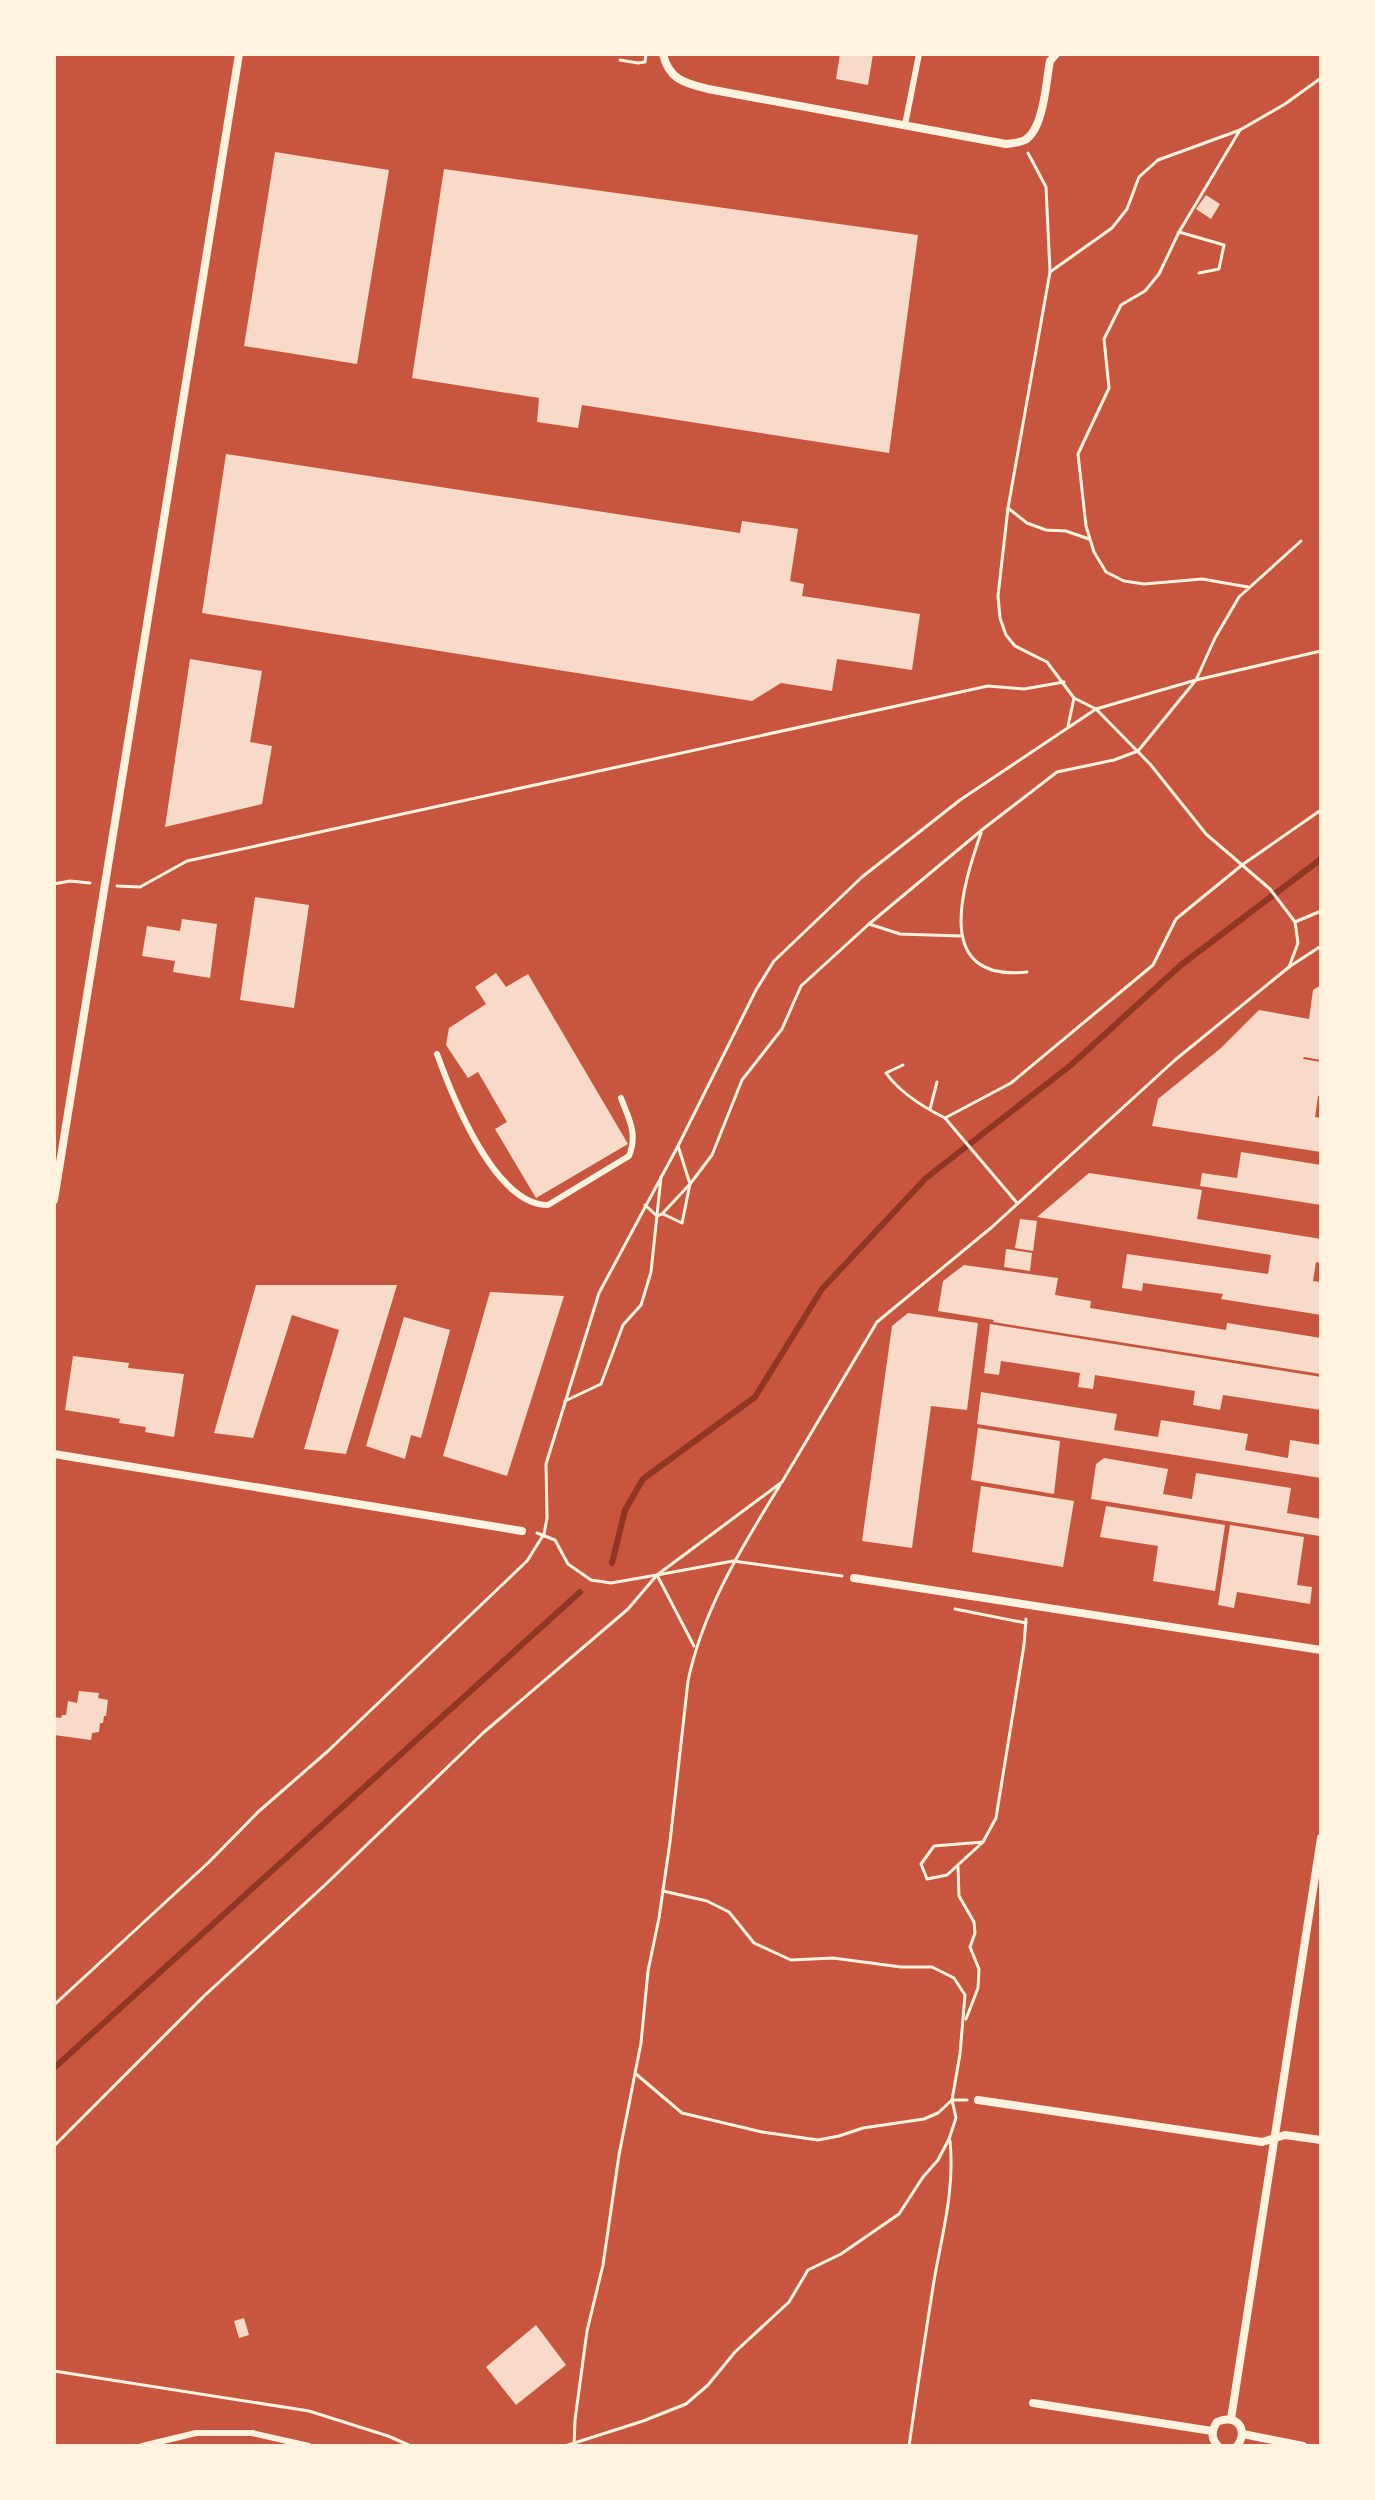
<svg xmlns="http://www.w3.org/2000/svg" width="1375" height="2500" font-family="'Fira Sans Condensed',sans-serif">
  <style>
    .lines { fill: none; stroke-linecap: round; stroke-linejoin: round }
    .stream { stroke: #8f3625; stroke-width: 6 }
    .building { fill: #f7dbc8 }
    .path { stroke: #fff3e0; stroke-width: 3 }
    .service { stroke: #fff3e0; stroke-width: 6 }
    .minor { stroke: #fff3e0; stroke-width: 8 }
  </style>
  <rect width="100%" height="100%" fill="#c8553d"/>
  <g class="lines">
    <g class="stream">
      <polyline points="612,1563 625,1510 643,1479 755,1397 822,1289 926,1178 1071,1065 1181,965 1321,859"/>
      <polyline points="54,2068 580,1592"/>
    </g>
  </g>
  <g class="building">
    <polygon points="840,54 873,54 868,85 836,79"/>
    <polygon points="275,152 389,170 357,364 244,346"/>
    <polygon points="444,169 918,235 889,453 582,405 578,428 537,422 539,398 412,378"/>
    <polygon points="1206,195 1220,204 1211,219 1196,209"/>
    <polygon points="226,454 740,533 742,521 798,529 790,581 804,584 802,596 920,614 912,670 837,659 832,691 781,683 752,701 202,613"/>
    <polygon points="190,659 262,671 250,742 272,746 262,804 165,827"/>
    <polygon points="255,897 309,905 294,1008 240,1000"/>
    <polygon points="182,919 217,924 210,978 173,972 175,961 142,956 147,926 180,931"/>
    <polygon points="496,973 506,987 528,974 628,1144 536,1198 495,1129 507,1122 478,1072 468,1078 446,1045 449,1028 486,1004 475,987"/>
    <polygon points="1321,985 1321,1060 1304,1057 1303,1059 1321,1062 1321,1097 1318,1096 1315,1117 1321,1118 1321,1152 1152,1126 1158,1099 1221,1048 1259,1010 1309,1019 1313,990"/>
    <polygon points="1241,1152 1321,1165 1321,1205 1200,1186 1202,1173 1237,1178"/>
    <polygon points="1089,1173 1202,1190 1197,1219 1321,1239 1321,1263 1316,1262 1313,1281 1321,1282 1321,1315 1221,1299 1223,1294 1143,1283 1142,1291 1122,1288 1127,1254 1268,1274 1271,1255 1037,1217"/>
    <polygon points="1020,1219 1037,1221 1033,1251 1015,1248"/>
    <polygon points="1006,1249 1032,1253 1030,1271 1004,1267"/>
    <polygon points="964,1265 1058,1278 1055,1295 1091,1301 1090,1308 1226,1330 1227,1323 1321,1338 1321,1374 993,1322 994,1320 938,1311 943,1281"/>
    <polygon points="256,1285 397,1285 346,1454 304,1449 339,1330 292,1315 253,1438 214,1433"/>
    <polygon points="490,1292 564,1296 507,1476 443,1456"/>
    <polygon points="908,1313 978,1323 967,1410 931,1406 912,1548 862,1541 892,1326"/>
    <polygon points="404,1317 450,1330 421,1438 411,1435 405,1459 366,1446"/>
    <polygon points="990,1324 1321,1377 1321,1410 1223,1395 1220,1410 1193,1405 1195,1391 1095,1375 1093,1389 1078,1387 1080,1373 1001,1361 999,1375 984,1373"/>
    <polygon points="73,1356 129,1363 128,1368 184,1374 174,1437 145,1432 146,1427 119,1423 120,1419 65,1410"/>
    <polygon points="981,1392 1117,1414 1114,1430 1158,1437 1161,1420 1248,1434 1245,1450 1288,1458 1290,1440 1321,1445 1321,1478 977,1424"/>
    <polygon points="978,1428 1060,1441 1054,1494 971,1480"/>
    <polygon points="1104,1458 1168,1469 1163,1494 1192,1499 1196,1473 1291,1488 1287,1513 1321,1519 1319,1536 1091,1499 1096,1464"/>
    <polygon points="981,1486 1074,1501 1063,1567 972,1552"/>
    <polygon points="1106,1506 1225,1525 1215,1591 1153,1581 1158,1546 1100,1537"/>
    <polygon points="1230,1525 1304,1537 1297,1585 1312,1587 1310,1604 1237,1592 1234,1608 1218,1605"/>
    <polygon points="79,1691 99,1693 98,1698 108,1700 106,1716 104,1716 103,1723 100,1723 99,1732 92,1733 91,1740 54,1735 54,1717 61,1718 62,1715 66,1715 68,1701 77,1703"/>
    <polygon points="244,2318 249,2335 239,2338 234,2321"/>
    <polygon points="536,2325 566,2365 516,2405 486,2367"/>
  </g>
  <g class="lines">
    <g class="path">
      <polyline points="620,60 638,63 645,62 646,54"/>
      <polyline points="1240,130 1179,232 1159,274 1145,291 1121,305 1104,339 1109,388 1078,454 1086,526 1094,552 1106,572 1124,581 1144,584 1202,579 1248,587"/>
      <polyline points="1028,153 1046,187 1050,272 1008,508 998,596 1000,618 1006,635 1015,646 1047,662 1074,698 1068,726"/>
      <polyline points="1179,232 1224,245 1219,269 1199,273"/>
      <polyline points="1050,272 1112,228 1127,209 1139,177 1158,160 1240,130 1285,104 1321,78"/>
      <polyline points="1008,508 1027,523 1046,530 1066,531 1089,539"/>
      <polyline points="1074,698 1096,709 1150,764 1206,834 1270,889 1295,922 1321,911"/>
      <path d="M981,833C962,888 932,982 1027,972"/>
      <polyline points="54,884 70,881 90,883"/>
      <polyline points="117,886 140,887 187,861 988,686 1024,689 1064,682"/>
      <polyline points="1295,922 1298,943 1289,967 1321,946"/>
      <polyline points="869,924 900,934 960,936"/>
      <path d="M903,1065L886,1073C900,1093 923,1107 945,1118"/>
      <polyline points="930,1109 937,1082"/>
      <polyline points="1017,1203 945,1118 1011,1083 1153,965 1176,919 1242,865 1321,810"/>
      <polyline points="645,1205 657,1216 662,1214 690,1184 712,1155 742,1080 782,1029 801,986 869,924 983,829 1057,772 1114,760 1138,751 1196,680 1215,638 1239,597 1301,541"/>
      <polyline points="663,1214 682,1223 690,1184 678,1146"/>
      <polyline points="565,1401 601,1384 623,1325 641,1305 651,1272 661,1177"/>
      <polyline points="537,1533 555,1540 568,1564 591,1580 611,1583 657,1575 782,1482 877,1322 992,1227 1175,1060 1289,967"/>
      <polyline points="657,1575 694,1646"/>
      <polyline points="955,1609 1026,1623"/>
      <polyline points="983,1842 947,1875 927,1879 921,1864 934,1846 983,1842 996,1818 1024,1645 1026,1619"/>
      <polyline points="958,1867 959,1896 974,1922 975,1933 970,1947 979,1969 978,1988 966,2019"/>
      <polyline points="54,2005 209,1862 258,1812 328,1751 527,1561 544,1534 547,1518 546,1464 599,1293 678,1146 756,990 774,961 862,877 960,800 1096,709 1196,680 1321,651"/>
      <polyline points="636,2074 682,2113 762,2132 818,2140 839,2136 863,2128 924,2119 938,2113 952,2100 967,2100"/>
      <polyline points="54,2146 204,1996 326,1884 483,1733 628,1609 657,1575 733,1561 842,1576"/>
      <polyline points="54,2371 309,2411 388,2436 411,2446"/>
      <polyline points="565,2446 643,2421 686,2404 708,2385 735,2352 789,2302 808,2270 841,2254 899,2214 923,2177 938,2160 949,2139 956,2118 952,2100 960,2054 965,1995 954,1978 932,1967 901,1967 833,1958 791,1960 754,1943 729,1912 707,1901 663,1891"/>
      <path d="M574,2446L575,2420L587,2331L603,2265L619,2155L641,2043L648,1971L659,1918L670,1842L688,1681C703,1609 742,1547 780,1485"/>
      <path d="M909,2446C917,2391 925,2336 934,2281C942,2234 955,2190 950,2141"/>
    </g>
    <g class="service">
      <polyline points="905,125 919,54"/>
      <path d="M437,1054C453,1098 495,1205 548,1205L629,1156C638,1133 629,1120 621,1098"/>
      <polyline points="142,2446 196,2433 252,2433 309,2446"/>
    </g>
    <g class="minor">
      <path d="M663,54C669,80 685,83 708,89L1006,144C1013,143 1019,143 1025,140C1044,129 1046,81 1050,61L1056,54"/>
      <polyline points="54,1200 239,54"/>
      <polyline points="54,1454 522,1531"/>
      <polyline points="854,1578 1321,1650"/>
      <polyline points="978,2100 1262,2142 1285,2135 1321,2140"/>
      <polyline points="1033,2403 1212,2431"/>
      <polyline points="1231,2419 1321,1838"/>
      <polyline points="1243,2434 1303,2446"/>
      <path d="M1218,2446C1211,2439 1211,2431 1217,2422C1235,2413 1250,2429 1237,2446"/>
    </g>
  </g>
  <rect width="1375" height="2500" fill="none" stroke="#fff3e0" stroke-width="112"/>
</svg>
